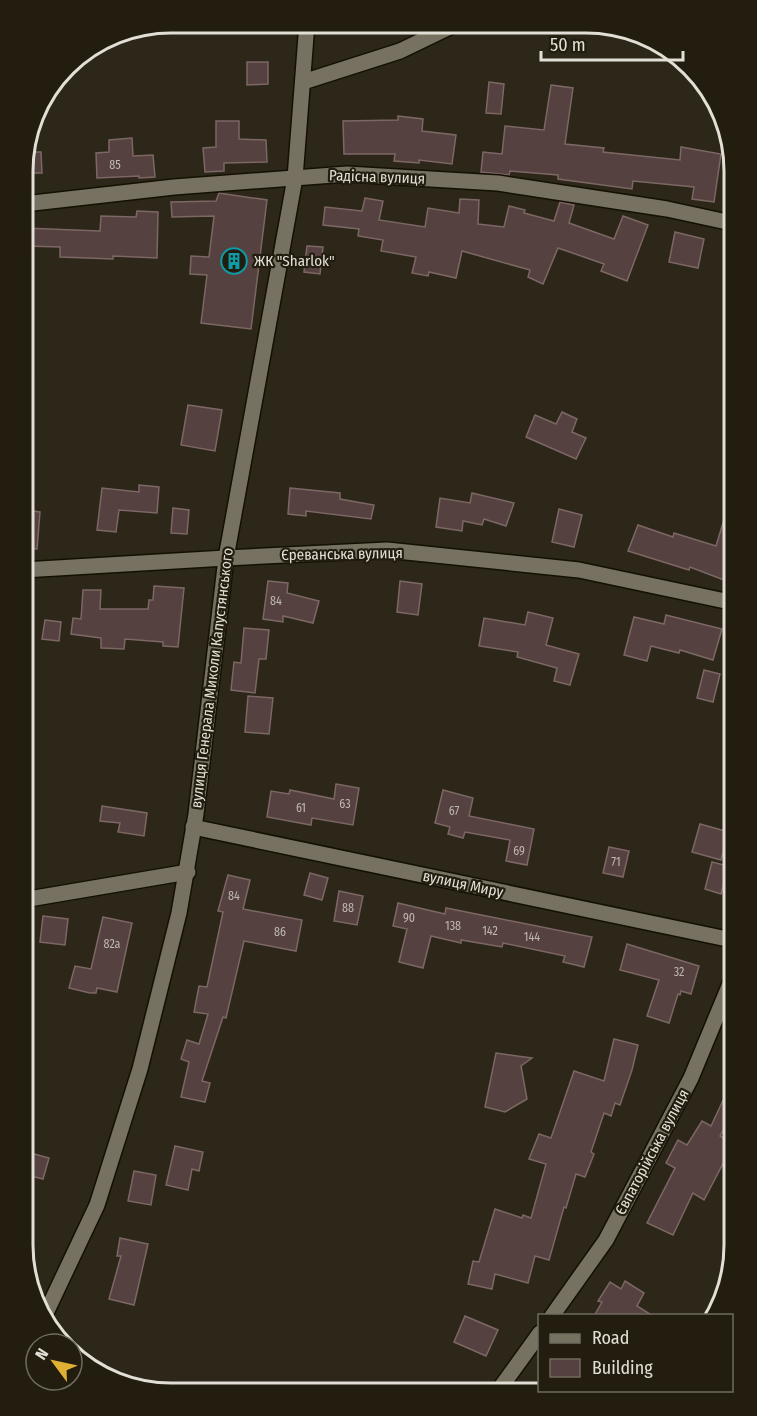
<svg xmlns="http://www.w3.org/2000/svg" width="757" height="1416" font-family="'Fira Sans Condensed',sans-serif">
  <style>
    .building { fill: #554240; stroke: #7c6765; stroke-width: 1.5 }
    .lines { fill: none; stroke-linecap: round; stroke-linejoin: round }
    .street-casing { stroke: #141003; stroke-width: 18 }
    .street { stroke: #767160; stroke-width: 15 }
    .labels { text-anchor: middle; dominant-baseline: central; stroke-width: 4.5; stroke-linejoin: round; paint-order: stroke }
    .number-label { font-size: 12px; fill: #bfb8b0 }
    .street-label { font-size: 15px; fill: #e2dfd6; stroke: #221d0f }
    .poi-label { font-size: 15px; fill: #e2dfd6; stroke: #221d0f; text-anchor: start }
    .rim { fill: none; stroke: #e2dfd6; stroke-width: 3 }
  </style>
  <rect width="100%" height="100%" fill="#2c2718"/>
  <g class="building">
    <polygon points="247,62 268,62 268,84 247,85"/>
    <polygon points="489,82 504,84 501,114 486,113"/>
    <polygon points="551,85 573,88 565,144 604,148 603,152 680,160 681,147 721,154 714,202 692,199 694,187 633,181 632,189 558,179 558,175 510,171 509,175 481,172 483,152 502,154 505,126 544,130"/>
    <polygon points="398,116 423,119 422,131 456,135 452,164 419,160 419,163 394,161 395,154 344,154 343,121 398,120"/>
    <polygon points="216,121 239,121 239,139 266,140 267,162 224,163 224,171 205,172 203,148 216,147"/>
    <polygon points="132,138 133,156 153,155 155,177 139,178 139,176 97,178 96,153 109,152 109,140"/>
    <polygon points="24,152 41,152 42,173 24,173"/>
    <polygon points="219,193 267,200 251,329 201,323 207,275 190,274 191,256 209,257 214,216 172,217 171,202 216,201"/>
    <polygon points="365,198 383,201 379,220 425,227 428,208 459,213 460,199 479,200 478,224 504,227 509,206 525,210 524,213 554,221 560,202 574,205 569,223 614,239 623,216 648,225 627,281 601,271 604,264 558,248 543,284 528,277 530,270 462,251 456,278 429,272 428,276 412,273 416,257 381,251 383,240 358,236 359,229 323,225 325,207 362,211"/>
    <polygon points="137,211 158,212 157,258 113,256 113,259 60,257 60,247 24,246 24,228 100,231 101,216 136,217"/>
    <polygon points="675,232 704,239 698,268 669,262"/>
    <polygon points="307,246 323,247 320,274 304,272"/>
    <polygon points="188,405 222,410 215,451 181,445"/>
    <polygon points="562,412 577,419 572,432 586,438 576,459 526,437 535,415 556,424"/>
    <polygon points="139,485 159,487 157,513 119,510 116,532 97,530 102,488 139,492"/>
    <polygon points="290,488 340,493 340,499 374,505 371,519 306,511 306,516 288,514"/>
    <polygon points="472,493 514,503 506,526 484,519 482,525 463,521 462,531 436,527 440,498 470,503"/>
    <polygon points="173,508 189,510 187,534 171,533"/>
    <polygon points="559,509 582,515 574,547 552,542"/>
    <polygon points="25,510 40,512 37,549 23,548"/>
    <polygon points="726,513 729,513 730,565 724,580 690,567 689,570 628,551 638,525 673,537 674,533 716,546"/>
    <polygon points="268,581 288,583 287,593 319,601 313,623 283,616 283,622 263,619"/>
    <polygon points="400,581 422,584 418,615 397,612"/>
    <polygon points="154,586 184,588 178,647 163,646 163,642 125,639 124,649 101,648 101,638 71,634 73,618 81,619 83,590 101,590 100,609 148,609 149,600 153,600"/>
    <polygon points="528,612 553,618 546,645 579,654 570,685 554,681 557,668 517,657 518,652 479,646 484,618 525,625"/>
    <polygon points="666,615 722,629 713,660 680,650 679,653 651,646 647,661 624,655 634,617 664,624"/>
    <polygon points="45,620 61,622 59,641 42,639"/>
    <polygon points="244,628 269,630 266,659 259,659 255,693 231,690 234,662 241,663"/>
    <polygon points="704,670 720,674 713,702 697,698"/>
    <polygon points="248,696 273,698 269,734 245,732"/>
    <polygon points="336,784 359,788 353,825 312,818 311,825 267,817 271,791 289,794 290,790 334,799"/>
    <polygon points="443,790 473,798 469,816 534,829 527,865 506,861 510,840 465,832 463,838 448,834 450,827 435,823"/>
    <polygon points="102,806 147,813 144,836 118,832 120,823 100,821"/>
    <polygon points="700,824 729,832 721,860 692,852"/>
    <polygon points="609,847 629,851 623,877 603,873"/>
    <polygon points="712,862 728,866 721,894 705,889"/>
    <polygon points="310,873 328,878 322,900 304,895"/>
    <polygon points="228,875 250,880 243,909 302,920 296,951 244,941 226,1018 223,1017 202,1081 210,1083 205,1102 181,1097 189,1062 181,1059 187,1040 199,1044 208,1014 194,1012 199,986 207,987 223,912 218,911"/>
    <polygon points="339,891 363,896 357,925 334,921"/>
    <polygon points="398,903 445,914 446,908 592,937 584,967 563,962 565,956 503,943 502,947 461,940 461,943 431,936 423,968 399,962 407,929 393,926"/>
    <polygon points="43,916 68,919 65,945 40,942"/>
    <polygon points="103,917 132,923 117,992 97,988 96,993 90,993 69,988 75,966 91,969"/>
    <polygon points="627,944 699,966 691,994 681,991 680,995 678,994 669,1023 647,1016 659,980 620,970"/>
    <polygon points="614,1039 638,1045 632,1070 620,1105 615,1103 611,1116 604,1113 591,1152 594,1154 585,1177 576,1174 566,1208 564,1207 549,1260 535,1256 528,1283 495,1274 492,1289 468,1284 473,1261 479,1262 495,1209 522,1218 523,1215 531,1218 546,1164 529,1159 539,1134 551,1138 574,1071 604,1081"/>
    <polygon points="496,1053 532,1058 521,1066 527,1099 505,1112 485,1107"/>
    <polygon points="733,1079 733,1114 720,1136 733,1144 734,1162 726,1158 704,1200 693,1193 673,1235 647,1223 675,1168 666,1163 678,1140 687,1145 702,1121 711,1126"/>
    <polygon points="175,1146 203,1152 199,1171 192,1169 188,1190 166,1185"/>
    <polygon points="27,1152 49,1158 43,1179 23,1174"/>
    <polygon points="134,1171 156,1175 151,1205 128,1201"/>
    <polygon points="120,1238 148,1244 134,1305 109,1299 121,1256 117,1256"/>
    <polygon points="625,1281 644,1293 637,1306 653,1316 594,1316 602,1302 598,1301 610,1282 621,1289"/>
    <polygon points="465,1316 498,1330 486,1356 454,1342"/>
  </g>
  <g class="lines">
    <g class="street-casing">
      <g id="street">
        <polyline points="303,82 400,51 456,24"/>
        <polyline points="24,204 174,187 347,174 498,183 667,209 727,222"/>
        <polyline points="23,570 226,558 387,550 579,570 730,602"/>
        <polyline points="193,827 732,940"/>
        <polyline points="23,900 188,872"/>
        <polyline points="45,1315 97,1205 140,1069 179,913 196,814 226,558 295,178 307,23"/>
        <polyline points="552,1316 606,1240 691,1078 732,979"/>
        <polyline points="501,1387 540,1333"/>
      </g>
    </g>
    <use href="#street" class="street"/>
  </g>
  <defs>
    <g id="building-ring" transform="scale(1.35)"><circle r="9.5" fill="#221d0f" stroke="#0f9aa8" stroke-width="1.5"/><path d="M-4-6H4V6H1V3H-1V6H-4ZM-2.5-4.3h1.7v1.8h-1.7ZM.8-4.3h1.7v1.8H.8ZM-2.5-1h1.7V.8h-1.7ZM.8-1h1.7V.8H.8Z" fill="#0f9aa8"/></g>
  </defs>
  <g fill-rule="evenodd">
    <use href="#building-ring" x="234" y="261"/>
  </g>
  <g class="labels">
    <g class="number-label">
      <text x="115" y="165">85</text>
      <text x="276" y="601">84</text>
      <text x="345" y="804">63</text>
      <text x="301" y="808">61</text>
      <text x="454" y="811">67</text>
      <text x="519" y="851">69</text>
      <text x="616" y="862">71</text>
      <text x="234" y="896">84</text>
      <text x="348" y="908">88</text>
      <text x="409" y="918">90</text>
      <text x="453" y="926">138</text>
      <text x="490" y="931">142</text>
      <text x="280" y="932">86</text>
      <text x="532" y="937">144</text>
      <text x="112" y="944">82а</text>
      <text x="679" y="972">32</text>
    </g>
    <g class="street-label">
      <text transform="translate(377 177) rotate(2)">Радісна вулиця</text>
      <text transform="translate(342 554) rotate(-1)">Єреванська вулиця</text>
      <text transform="translate(212 678) rotate(-83)">вулиця Генерала Миколи Капустянського</text>
      <text transform="translate(463 884) rotate(12)">вулиця Миру</text>
      <text transform="translate(652 1152) rotate(-62)">Євпаторійська вулиця</text>
    </g>
    <g class="poi-label">
      <text x="254" y="261">ЖК "Sharlok"</text>
    </g>
  </g>
  <path d="M0 0H757V1416H0ZM171 33H586A138 138 0 0 1 724 171V1245A138 138 0 0 1 586 1383H171A138 138 0 0 1 33 1245V171A138 138 0 0 1 171 33Z" fill="#221d0f" fill-rule="evenodd"/>
  <path class="rim" d="M171 33H586A138 138 0 0 1 724 171V1245A138 138 0 0 1 586 1383H171A138 138 0 0 1 33 1245V171A138 138 0 0 1 171 33Z"/>
  <rect x="538" y="1314" width="195" height="78" fill="#221d0f" stroke="#6f6b5f" stroke-width="1.5"/>
  <rect x="550" y="1334" width="30" height="9" fill="#767160" stroke="#6f6b5f" stroke-width="1.5"/>
  <text x="592" y="1344" font-size="18" fill="#e2dfd6">Road</text>
  <rect x="550" y="1359" width="30" height="18" fill="#554240" stroke="#6f6b5f" stroke-width="1.5"/>
  <text x="592" y="1374" font-size="18" fill="#e2dfd6">Building</text>
  <g transform="translate(54 1362) rotate(303)"><circle r="28" fill="#221d0f" stroke="#6f6b5f" stroke-width="1.5"/>
  <path d="M0-4.5L10 22L0 15L-10 22Z" fill="#e0b034"/>
  <text y="-9" font-size="16" font-weight="bold" text-anchor="middle" fill="#e2dfd6">N</text>
  </g>
  <path d="M541 51v9h142v-9" fill="none" stroke="#e2dfd6" stroke-width="3"/>
  <text x="550" y="51" font-size="18" fill="#e2dfd6" stroke="#221d0f" stroke-width="4.5" paint-order="stroke">50 m</text>
</svg>
